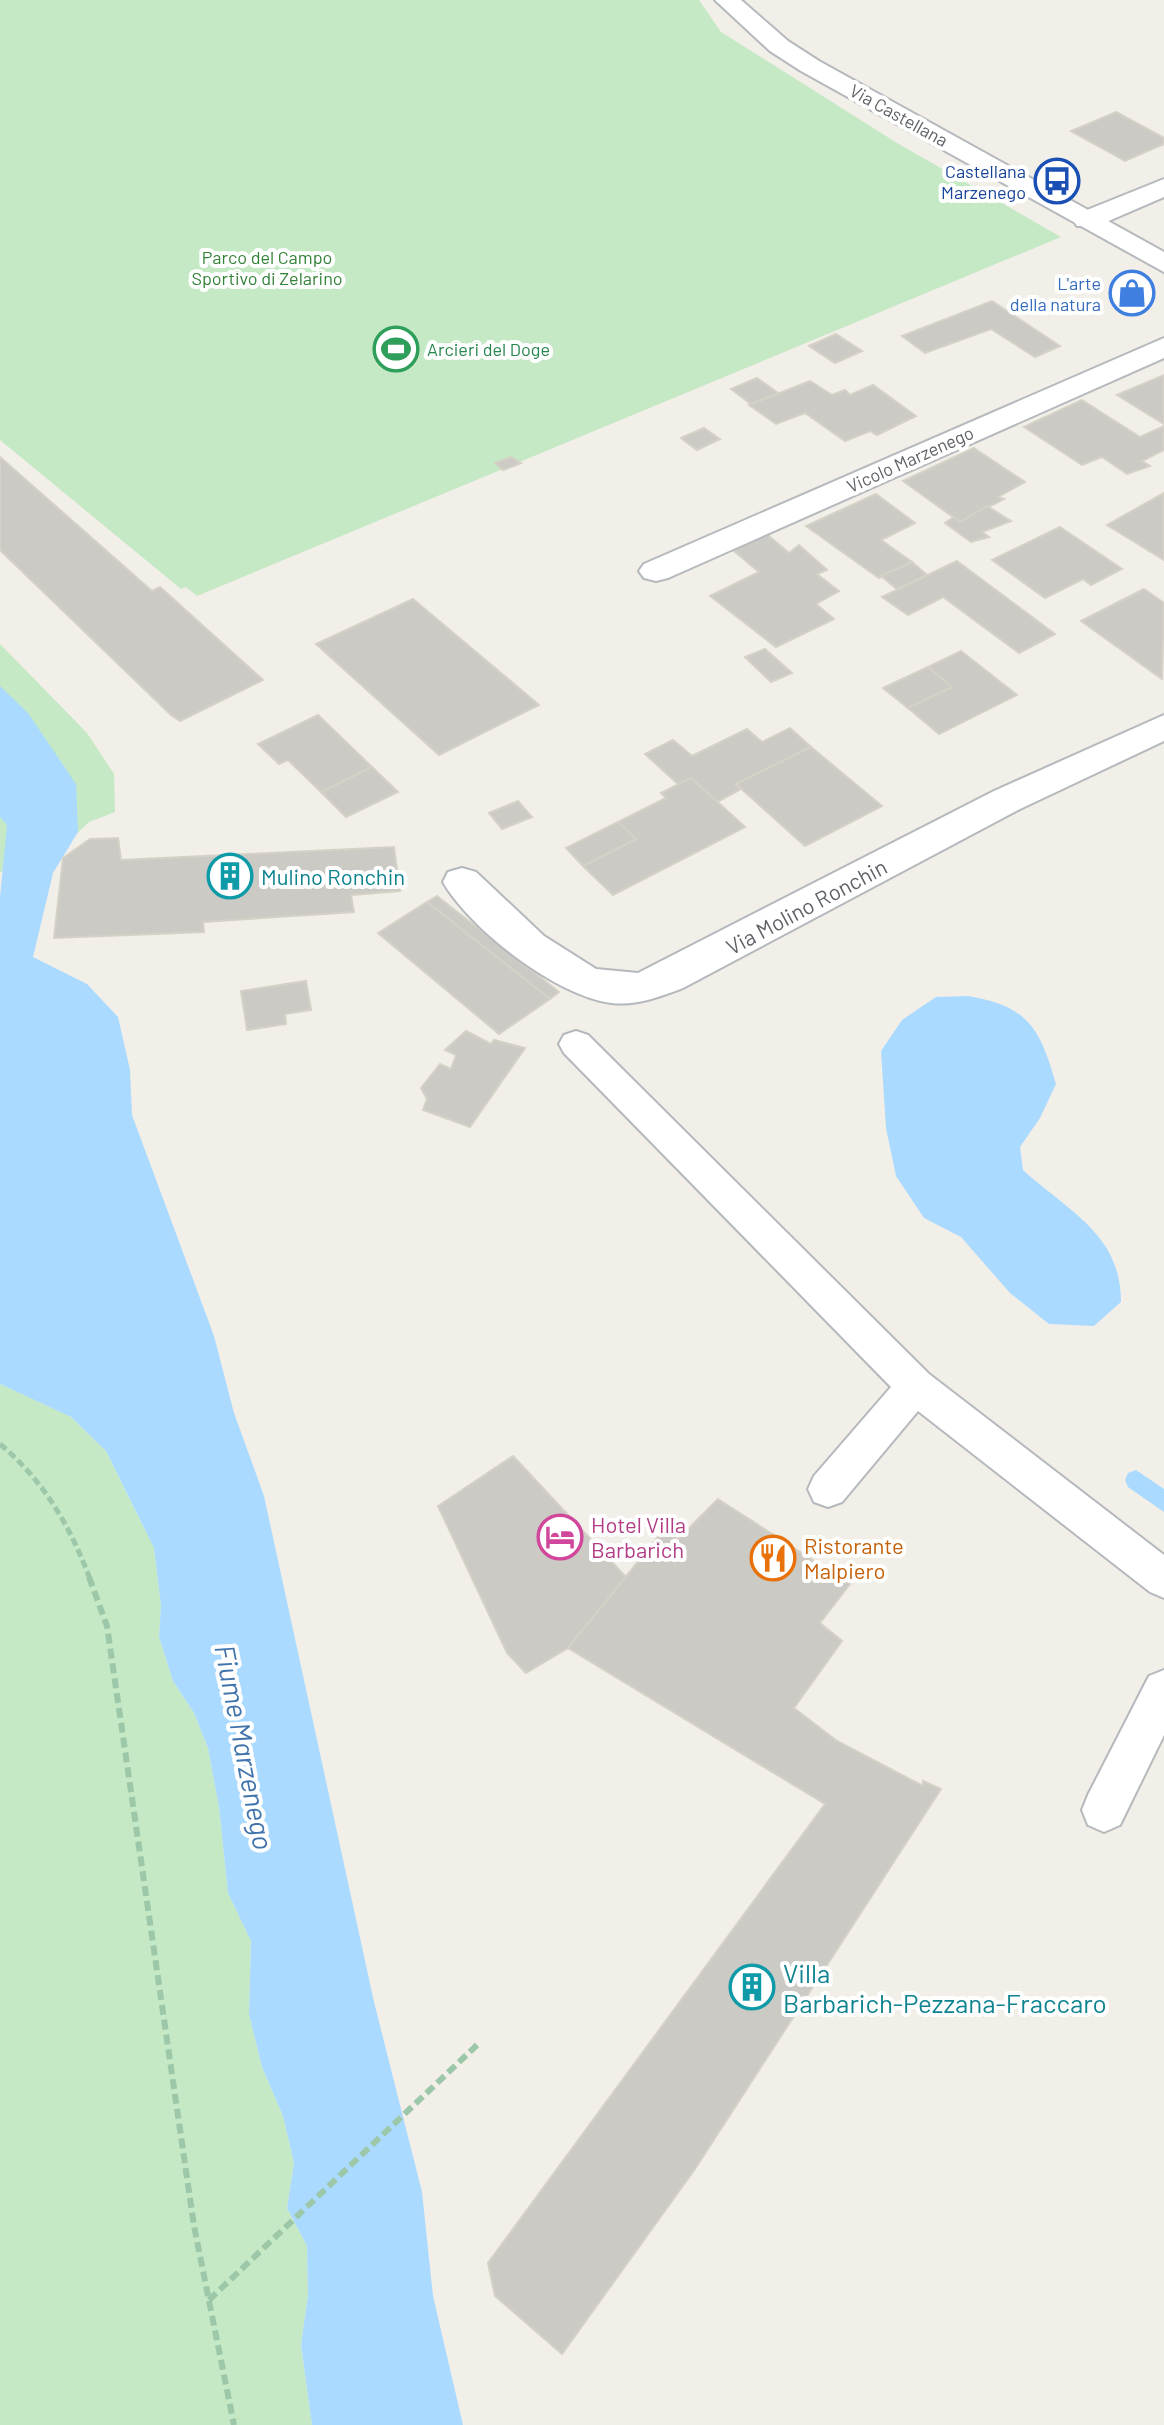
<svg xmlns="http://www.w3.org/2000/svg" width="1164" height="2425" font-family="Barlow,sans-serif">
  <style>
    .green { fill: #c5e8c5 }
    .water { fill: #aadaff }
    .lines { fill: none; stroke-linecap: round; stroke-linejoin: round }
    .stream { fill: #aadaff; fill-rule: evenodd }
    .building { fill: #cccac5; stroke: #d6d1c6; stroke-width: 2 }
    .service-casing { stroke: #b5b8bc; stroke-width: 4 }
    .minor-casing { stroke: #b5b8bc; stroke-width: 4 }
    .tertiary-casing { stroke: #b5b8bc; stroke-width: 4 }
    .path-far1 { stroke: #9cc7a9; stroke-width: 5; stroke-dasharray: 8 4; stroke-linecap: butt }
    .path { stroke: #9cc7a9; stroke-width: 6; stroke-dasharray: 10 5; stroke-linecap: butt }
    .service { fill: #fff; fill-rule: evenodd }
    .minor { fill: #fff; fill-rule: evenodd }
    .tertiary { fill: #fff; fill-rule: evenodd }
    .labels { text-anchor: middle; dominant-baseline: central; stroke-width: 8; stroke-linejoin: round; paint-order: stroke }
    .far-street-label { font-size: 18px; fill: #5f6368; stroke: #fff }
    .far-transit-label { font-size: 18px; fill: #164399; stroke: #fff; text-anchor: end }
    .far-park-label { font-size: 18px; fill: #348238; stroke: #fff }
    .far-shop-label { font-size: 18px; fill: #366cbe; stroke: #fff; text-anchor: end }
    .far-leisure-label { font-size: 18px; fill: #27864d; stroke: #fff; text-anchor: start }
    .culture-label { font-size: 22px; fill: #0d838f; stroke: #fff; text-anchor: start }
    .street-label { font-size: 22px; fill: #5f6368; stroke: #fff }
    .hotel-label { font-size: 22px; fill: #b23c85; stroke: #fff; text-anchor: start }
    .food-label { font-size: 22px; fill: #c56008; stroke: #fff; text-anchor: start }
    .near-culture-label { font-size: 26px; fill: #0d838f; stroke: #fff; text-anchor: start }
    .near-water-label { font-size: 28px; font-style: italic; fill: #4174aa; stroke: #fff }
  </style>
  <rect width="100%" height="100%" fill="#f1efe8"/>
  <g class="green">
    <polygon points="0,0 699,0 721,32 897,143 1061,237 197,596 186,587 181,589 0,440"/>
    <polygon points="0,644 87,733 114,774 115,812 89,822 39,869 0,872"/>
    <polygon points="0,1384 71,1417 106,1451 154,1548 161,1605 159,1637 173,1681 194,1713 208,1748 219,1807 228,1893 251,1941 249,2014 262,2067 283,2116 294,2163 287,2208 307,2246 308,2295 301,2345 312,2425 0,2425"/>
  </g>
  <g class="water">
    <polygon points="0,686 28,713 76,784 78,832 53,873 33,957 87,984 118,1017 130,1070 132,1115 214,1336 234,1413 264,1496 374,2002 422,2192 433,2296 463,2425 312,2425 301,2345 308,2295 307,2246 287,2208 294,2163 283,2116 262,2067 249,2014 251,1941 228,1893 219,1807 208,1748 194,1713 173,1681 159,1637 161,1605 154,1548 106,1451 71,1417 0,1384 0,897 7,825 0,817"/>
    <path d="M968,996C1028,1006 1040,1028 1056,1084L1040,1118L1020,1147L1023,1170C1069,1212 1121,1234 1121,1302L1094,1326L1049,1324L1010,1293L961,1237L924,1218L896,1176L886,1128L881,1051L902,1020L924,1005L936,997Z"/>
  </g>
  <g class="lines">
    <polygon class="stream" points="1136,1470 1164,1489 1164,1512 1128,1487 1125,1480 1128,1473"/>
  </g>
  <g class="building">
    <polygon points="1116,112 1164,138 1164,144 1125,161 1071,131"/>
    <polygon points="992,301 1060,346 1035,357 991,329 925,353 902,336"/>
    <polygon points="836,334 862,351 835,363 809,346"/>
    <polygon points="1164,375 1164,424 1117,395"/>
    <polygon points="757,378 778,393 751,404 731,389"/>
    <polygon points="810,381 832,395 845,390 850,395 873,385 916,416 877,435 870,431 845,441 805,413 776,424 749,405"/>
    <polygon points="1082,400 1140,437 1164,426 1164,450 1142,461 1150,466 1127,474 1102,457 1082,465 1024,427"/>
    <polygon points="704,428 720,439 697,450 681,438"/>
    <polygon points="974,448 1025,482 998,497 1004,499 960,522 903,481"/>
    <polygon points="0,457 152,591 160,587 263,680 180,721 171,715 0,550"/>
    <polygon points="511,457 521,463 503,470 495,463"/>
    <polygon points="1164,493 1164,560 1107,525"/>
    <polygon points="876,494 915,523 881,540 912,562 879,578 806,526"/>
    <polygon points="987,506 1011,521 982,532 989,537 971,542 945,523 954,517 960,522"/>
    <polygon points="1060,527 1122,569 1091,585 1083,579 1045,598 992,560"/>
    <polygon points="763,531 789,553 799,545 827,570 817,574 839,591 816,604 834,619 776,647 710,596 759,572 728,546"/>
    <polygon points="957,561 1055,634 1019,653 943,597 908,615 882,597"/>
    <polygon points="912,562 927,575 897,589 881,576"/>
    <polygon points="1144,589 1164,603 1162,679 1081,621"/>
    <polygon points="413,599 539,705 439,755 316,644"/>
    <polygon points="765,649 792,673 771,682 745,657"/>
    <polygon points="961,651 1017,695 939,734 908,708 952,687 928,667"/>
    <polygon points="928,667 952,687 908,708 883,688"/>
    <polygon points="318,715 372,767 321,792 288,760 279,764 258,744"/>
    <polygon points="790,728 811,747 736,784 741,789 717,802 691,778 679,785 645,754 673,740 692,756 747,729 762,742"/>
    <polygon points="811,747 882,806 805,846 736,784"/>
    <polygon points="372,767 398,792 346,817 321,792"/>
    <polygon points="691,778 745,827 613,895 583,866 636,839 618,822 666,798 661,793"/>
    <polygon points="518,801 532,817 502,829 489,813"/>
    <polygon points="618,822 636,839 583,866 566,848"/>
    <polygon points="118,838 121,860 394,847 400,891 351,895 354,912 203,922 204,932 54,938 63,858 90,839"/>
    <polygon points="437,896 559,992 550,999 427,902"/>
    <polygon points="427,902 550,999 499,1034 378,933"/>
    <polygon points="306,981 311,1010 285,1014 286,1024 247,1030 241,991"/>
    <polygon points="466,1031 491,1044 494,1040 525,1048 470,1127 423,1110 427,1099 421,1088 440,1064 451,1069 456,1055 445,1050"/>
    <polygon points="513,1456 626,1577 568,1648 526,1673 507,1653 438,1506"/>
    <polygon points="718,1499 850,1584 820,1623 842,1641 794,1708 837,1741 923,1786 923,1781 941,1789 695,2169 562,2354 495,2296 488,2263 825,1804 568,1648 662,1532 678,1539"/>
  </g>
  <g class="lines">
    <g class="service-casing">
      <g id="service">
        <polygon points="576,1031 588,1035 929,1374 1164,1555 1164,1598 1150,1592 918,1411 842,1502 828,1507 814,1502 808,1489 814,1476 891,1387 564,1053 559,1044 564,1035"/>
        <polygon points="1164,1670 1164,1735 1120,1825 1104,1832 1088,1825 1082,1810 1088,1795 1149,1676"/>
      </g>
    </g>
    <g class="minor-casing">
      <g id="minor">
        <polygon points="1164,179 1164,197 1097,226 1077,226 1073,220 1077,214"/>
        <polygon points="1164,338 1164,358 668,578 656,581 644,578 639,571 644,564"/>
        <path d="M1164,715V741L1020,809L683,988C659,997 636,1006 611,1003C556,996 470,929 443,882L448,872L462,868L476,872L544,936L596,969L638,973L994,791Z"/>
      </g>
    </g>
    <g class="tertiary-casing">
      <polygon id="tertiary" points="715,0 741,0 788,41 819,61 1164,252 1164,272 801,71 770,51"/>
    </g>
    <path class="path-far1" d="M0,1444C44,1481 70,1526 90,1579"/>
    <g class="path">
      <polyline points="89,1577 107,1626 194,2226 234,2425"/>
      <polyline points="209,2300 477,2045"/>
    </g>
    <use href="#service" class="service"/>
    <use href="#minor" class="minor"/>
    <use href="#tertiary" class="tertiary"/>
  </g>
  <defs>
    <g id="bus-ring" transform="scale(2.3)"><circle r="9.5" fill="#fff" stroke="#1a4fb4" stroke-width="1.5"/><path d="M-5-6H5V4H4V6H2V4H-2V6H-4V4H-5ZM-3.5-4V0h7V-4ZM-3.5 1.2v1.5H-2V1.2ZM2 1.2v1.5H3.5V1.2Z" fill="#1a4fb4"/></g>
    <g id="shop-ring" transform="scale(2.3)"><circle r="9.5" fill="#fff" stroke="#3f7fe0" stroke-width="1.5"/><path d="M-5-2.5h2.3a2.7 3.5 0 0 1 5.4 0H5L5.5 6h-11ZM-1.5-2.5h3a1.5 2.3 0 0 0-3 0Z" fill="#3f7fe0"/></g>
    <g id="stadium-ring" transform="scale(2.3)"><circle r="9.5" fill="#fff" stroke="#2e9e5b" stroke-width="1.5"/><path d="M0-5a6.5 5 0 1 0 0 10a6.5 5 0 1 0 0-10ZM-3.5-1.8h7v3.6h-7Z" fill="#2e9e5b"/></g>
    <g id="building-ring" transform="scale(2.3)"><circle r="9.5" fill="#fff" stroke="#0f9aa8" stroke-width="1.5"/><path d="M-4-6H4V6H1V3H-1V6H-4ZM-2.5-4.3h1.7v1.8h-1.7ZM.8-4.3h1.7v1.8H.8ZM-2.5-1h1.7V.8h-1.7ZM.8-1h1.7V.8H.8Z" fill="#0f9aa8"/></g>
    <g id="hotel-ring" transform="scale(2.3)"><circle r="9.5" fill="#fff" stroke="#d1479c" stroke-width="1.5"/><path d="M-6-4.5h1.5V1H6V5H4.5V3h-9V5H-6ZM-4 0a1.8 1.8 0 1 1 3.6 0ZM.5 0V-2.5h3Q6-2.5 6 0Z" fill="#d1479c"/></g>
    <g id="restaurant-ring" transform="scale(2.3)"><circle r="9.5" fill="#fff" stroke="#e8710a" stroke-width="1.5"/><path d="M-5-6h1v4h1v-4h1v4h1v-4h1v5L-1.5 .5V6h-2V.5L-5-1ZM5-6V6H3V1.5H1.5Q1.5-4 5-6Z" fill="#e8710a"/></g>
  </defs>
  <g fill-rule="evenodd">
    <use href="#bus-ring" x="1057" y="181"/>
    <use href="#shop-ring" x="1132" y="293"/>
    <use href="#stadium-ring" x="396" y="349"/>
    <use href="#building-ring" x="230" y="876"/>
    <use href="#hotel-ring" x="560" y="1537"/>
    <use href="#restaurant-ring" x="773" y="1558"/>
    <use href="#building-ring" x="752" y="1987"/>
  </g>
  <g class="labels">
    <g class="far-street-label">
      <text transform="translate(899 115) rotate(29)">Via Castellana</text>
      <text transform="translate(910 459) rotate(-24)">Vicolo Marzenego</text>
    </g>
    <g class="far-transit-label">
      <text x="1026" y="171">Castellana<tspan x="1026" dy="21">Marzenego</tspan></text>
    </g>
    <g class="far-park-label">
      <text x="267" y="257">Parco del Campo<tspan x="267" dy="21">Sportivo di Zelarino</tspan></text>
    </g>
    <g class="far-shop-label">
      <text x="1101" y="283">L'arte<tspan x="1101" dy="21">della natura</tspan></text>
    </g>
    <g class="far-leisure-label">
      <text x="427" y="349">Arcieri del Doge</text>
    </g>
    <g class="culture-label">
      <text x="261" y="876">Mulino Ronchin</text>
    </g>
    <g class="street-label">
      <text transform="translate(806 906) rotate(-28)">Via Molino Ronchin</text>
    </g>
    <g class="hotel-label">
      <text x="591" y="1524">Hotel Villa<tspan x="591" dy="25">Barbarich</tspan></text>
    </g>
    <g class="food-label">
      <text x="804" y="1545">Ristorante<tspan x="804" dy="25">Malpiero</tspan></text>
    </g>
    <g class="near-culture-label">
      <text x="783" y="1972">Villa<tspan x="783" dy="30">Barbarich-Pezzana-Fraccaro</tspan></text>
    </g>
    <g class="near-water-label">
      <text transform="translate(245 1747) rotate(79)">Fiume Marzenego</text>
    </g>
  </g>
</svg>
